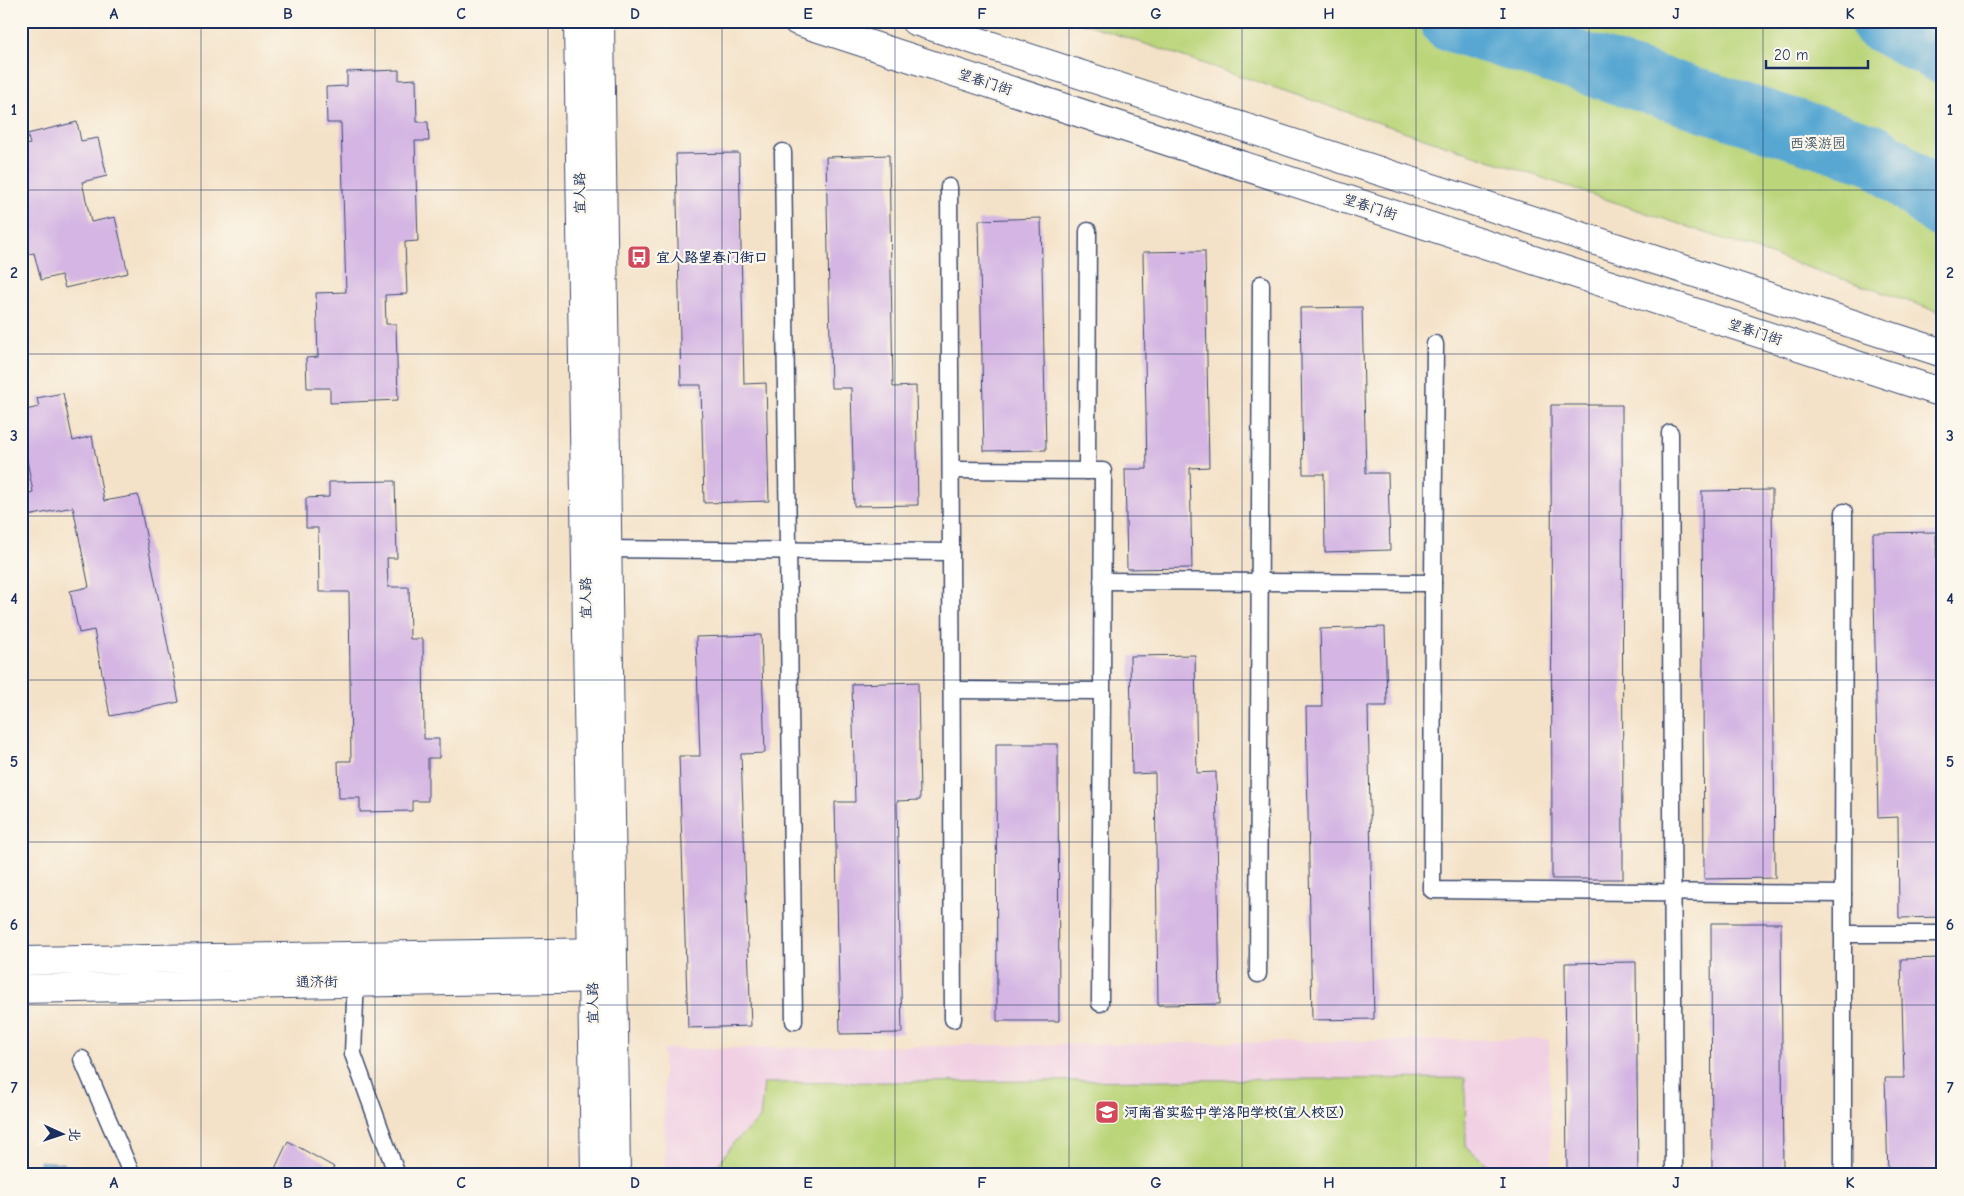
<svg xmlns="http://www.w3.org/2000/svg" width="1964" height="1196" font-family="'Comic Neue','LXGW WenKai TC',sans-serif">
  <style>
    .built { fill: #f1d0e3 }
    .green { fill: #bbd57a; stroke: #6b826c }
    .water { fill: #58a7d2; stroke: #3a6b98 }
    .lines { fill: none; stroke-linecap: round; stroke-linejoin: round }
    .river { stroke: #58a7d2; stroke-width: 61 }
    .building { fill: #d4b5e3 }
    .service-casing { stroke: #3c4a6e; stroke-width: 19 }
    .minor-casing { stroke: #3c4a6e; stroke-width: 30 }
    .tertiary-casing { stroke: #3c4a6e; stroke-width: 30 }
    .service { stroke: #fff; stroke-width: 16 }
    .minor { stroke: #fff; stroke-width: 28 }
    .tertiary { stroke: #fff; stroke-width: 28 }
    .grid { fill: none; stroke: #1b2f5e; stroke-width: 1; stroke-opacity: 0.55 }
    .labels { text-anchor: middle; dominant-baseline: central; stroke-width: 4.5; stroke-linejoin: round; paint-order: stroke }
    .street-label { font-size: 14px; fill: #1b2f5e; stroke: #fbf7ec }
    .park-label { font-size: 14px; fill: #435865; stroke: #fbf7ec }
    .poi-label { font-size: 14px; font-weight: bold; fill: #1b2f5e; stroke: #fbf7ec; text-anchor: start }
    .neatline { fill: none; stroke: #1b2f5e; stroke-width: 2 }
    .grid-label { font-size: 16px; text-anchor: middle; font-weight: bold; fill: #1b2f5e }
  </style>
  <rect width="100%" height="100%" fill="#fbf7ec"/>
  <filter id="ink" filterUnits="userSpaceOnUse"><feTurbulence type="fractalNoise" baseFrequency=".02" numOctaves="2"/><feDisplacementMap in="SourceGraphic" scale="10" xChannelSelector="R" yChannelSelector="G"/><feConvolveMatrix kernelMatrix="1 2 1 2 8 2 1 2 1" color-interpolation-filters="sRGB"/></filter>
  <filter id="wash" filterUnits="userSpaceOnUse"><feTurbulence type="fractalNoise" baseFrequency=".0096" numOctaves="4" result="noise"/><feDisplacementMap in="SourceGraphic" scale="20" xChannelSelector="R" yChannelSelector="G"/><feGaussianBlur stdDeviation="1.12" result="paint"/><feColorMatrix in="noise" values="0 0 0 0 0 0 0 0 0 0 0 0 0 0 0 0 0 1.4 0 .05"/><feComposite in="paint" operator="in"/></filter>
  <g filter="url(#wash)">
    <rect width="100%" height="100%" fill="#f4e2c8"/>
    <polygon class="built" points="1549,1039 1551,1175 665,1175 663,1049"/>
    <g class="green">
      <polygon points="1077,21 1943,21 1943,313"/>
      <polygon points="1465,1078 1466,1147 1501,1175 711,1175 734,1142 760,1119 764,1083"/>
    </g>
    <polygon class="water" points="40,1161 64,1163 68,1175 41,1175"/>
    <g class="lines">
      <g class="river">
        <polyline points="1450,21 1876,155 1943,208"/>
        <polyline points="1880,21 1943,54"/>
      </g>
    </g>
    <g id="blocks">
      <g class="building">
        <polygon points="399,70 399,80 416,79 417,122 428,122 429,141 415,141 418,241 405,242 407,294 385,295 386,324 396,324 398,400 330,403 330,388 307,388 306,358 318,357 316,293 346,292 341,123 327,123 326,87 347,86 347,72"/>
        <polygon points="77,122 81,141 98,138 107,176 82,182 91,222 115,217 128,273 65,288 61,275 41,280 34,253 21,256 21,146 30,144 27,134"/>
        <polygon points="739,153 744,384 766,383 769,501 704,503 701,385 681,385 676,154"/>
        <polygon points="889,155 893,387 916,386 918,505 854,506 851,388 831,388 826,157"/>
        <polygon points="1041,218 1046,450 984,451 979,220"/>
        <polygon points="1205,251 1209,467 1190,468 1192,568 1127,569 1125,469 1147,469 1143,252"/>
        <polygon points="1362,307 1366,473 1388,473 1390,550 1325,552 1324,474 1303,474 1300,308"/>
        <polygon points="63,393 73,441 92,436 104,501 138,495 179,702 110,716 94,630 79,633 70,591 89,587 73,507 28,516 23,494 33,492 26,455 21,456 21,411 39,407 37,398"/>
        <polygon points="1551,405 1622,405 1623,879 1552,879"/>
        <polygon points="395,481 397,558 387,558 388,587 409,587 410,639 423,639 424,739 439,739 439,758 428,758 428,801 412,801 412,811 360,812 360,798 339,798 338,761 351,761 349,592 319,592 318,528 306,528 306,498 329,497 329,482"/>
        <polygon points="1772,490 1775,878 1704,879 1702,491"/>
        <polygon points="1936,532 1940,817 1943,817 1943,917 1899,918 1898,817 1878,818 1873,533"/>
        <polygon points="1385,627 1387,706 1368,706 1374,1019 1312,1020 1306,707 1322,707 1320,629"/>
        <polygon points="761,635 765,753 741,754 751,1026 688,1028 679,756 700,756 696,637"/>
        <polygon points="1195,655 1197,773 1216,772 1220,1004 1158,1005 1155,773 1132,774 1130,656"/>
        <polygon points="918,682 920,800 897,801 902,1033 840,1034 835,802 855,802 852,684"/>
        <polygon points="996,744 1058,744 1059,1021 997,1021"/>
        <polygon points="1711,923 1781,923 1783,1175 1712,1175"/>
        <polygon points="1943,958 1943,1175 1888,1175 1885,1078 1904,1078 1901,959"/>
        <polygon points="1636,962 1638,1175 1567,1175 1565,963"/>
        <polygon points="288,1141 334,1167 330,1175 272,1175"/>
      </g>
    </g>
  </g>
  <g filter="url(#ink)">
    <use href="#blocks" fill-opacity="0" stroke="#3c4a6e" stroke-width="1"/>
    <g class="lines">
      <g class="service-casing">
        <g id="service">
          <polyline points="783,152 794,1021"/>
          <polyline points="1670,433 1674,1175"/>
          <polyline points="951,470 1103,471 1102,691 952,690"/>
          <polyline points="1087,471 1088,231"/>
          <polyline points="600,549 951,552 949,187"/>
          <polyline points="951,552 953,1019"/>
          <polyline points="1102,581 1433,583 1435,344"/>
          <polyline points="1433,583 1432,890 1843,894 1844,512"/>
          <polyline points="1843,934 1943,934"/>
          <polyline points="1258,974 1261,284"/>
          <polyline points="356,975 353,1054 397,1175"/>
          <polyline points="1100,1003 1102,691"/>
          <polyline points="82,1059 132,1175"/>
          <polyline points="1843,1175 1843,894"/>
        </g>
      </g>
      <g class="minor-casing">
        <g id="minor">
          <polyline points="578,21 595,1175"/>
          <polyline points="600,21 616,1175"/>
          <polyline points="21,961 609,952"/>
          <polyline points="21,989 610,978"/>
        </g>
      </g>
      <g class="tertiary-casing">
        <g id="tertiary">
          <polyline points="797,21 1943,393"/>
          <polyline points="915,21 1943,353"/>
        </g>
      </g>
      <use href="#service" class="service"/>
      <use href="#minor" class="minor"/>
      <use href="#tertiary" class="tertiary"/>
    </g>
  </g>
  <path class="grid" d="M201,21V1175M375,21V1175M548,21V1175M722,21V1175M895,21V1175M1069,21V1175M1242,21V1175M1416,21V1175M1589,21V1175M1763,21V1175M21,190H1943M21,354H1943M21,516H1943M21,680H1943M21,842H1943M21,1005H1943"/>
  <defs>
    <g id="bus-square" transform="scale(1.25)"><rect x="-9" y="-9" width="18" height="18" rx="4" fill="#d1495b" stroke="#fbf7ec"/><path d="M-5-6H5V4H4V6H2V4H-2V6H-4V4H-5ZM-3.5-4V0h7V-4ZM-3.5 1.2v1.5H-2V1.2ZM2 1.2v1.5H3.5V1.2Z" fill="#fff"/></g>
    <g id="school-square" transform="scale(1.25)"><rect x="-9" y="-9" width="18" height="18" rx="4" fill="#d1495b" stroke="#fbf7ec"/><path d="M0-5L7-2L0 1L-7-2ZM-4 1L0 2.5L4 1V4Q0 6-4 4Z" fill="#fff"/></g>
  </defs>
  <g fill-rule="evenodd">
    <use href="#bus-square" x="639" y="257"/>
    <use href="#school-square" x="1107" y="1112"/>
  </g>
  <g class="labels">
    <g class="street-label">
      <text transform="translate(985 82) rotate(18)">望春门街</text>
      <text transform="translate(580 193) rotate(-91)">宜人路</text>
      <text transform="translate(1370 207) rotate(18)">望春门街</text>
      <text transform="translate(1755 332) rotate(18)">望春门街</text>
      <text transform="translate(586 598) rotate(-91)">宜人路</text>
      <text transform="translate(317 982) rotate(-1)">通济街</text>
      <text transform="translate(593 1003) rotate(-91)">宜人路</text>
    </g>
    <g class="park-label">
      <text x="1818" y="143">西溪游园</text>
    </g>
    <g class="poi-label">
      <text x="656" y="257">宜人路望春门街口</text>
      <text x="1124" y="1112">河南省实验中学洛阳学校(宜人校区)</text>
    </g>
  </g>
  <rect width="1964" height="1196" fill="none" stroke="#fbf7ec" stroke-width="55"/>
  <g transform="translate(62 1134) rotate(93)" stroke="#fbf7ec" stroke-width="4" paint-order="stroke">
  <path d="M0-4L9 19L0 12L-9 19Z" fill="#1b2f5e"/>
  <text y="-8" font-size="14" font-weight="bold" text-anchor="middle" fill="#1b2f5e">北</text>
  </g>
  <path d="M1766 60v8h102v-8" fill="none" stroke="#1b2f5e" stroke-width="2.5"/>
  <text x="1774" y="60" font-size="15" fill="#1b2f5e" stroke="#fbf7ec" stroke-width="4" paint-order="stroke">20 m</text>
  <rect x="28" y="28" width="1908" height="1140" class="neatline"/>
  <g class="grid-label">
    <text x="114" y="19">A</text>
    <text x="288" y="19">B</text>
    <text x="461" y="19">C</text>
    <text x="635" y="19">D</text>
    <text x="808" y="19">E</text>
    <text x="982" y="19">F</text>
    <text x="1156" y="19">G</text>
    <text x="1329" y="19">H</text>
    <text x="1503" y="19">I</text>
    <text x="1676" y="19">J</text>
    <text x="1850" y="19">K</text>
    <text x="14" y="115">1</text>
    <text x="1950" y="115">1</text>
    <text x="14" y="278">2</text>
    <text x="1950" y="278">2</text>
    <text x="14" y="441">3</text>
    <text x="1950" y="441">3</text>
    <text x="14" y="604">4</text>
    <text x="1950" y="604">4</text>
    <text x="14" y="767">5</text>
    <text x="1950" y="767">5</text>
    <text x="14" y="930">6</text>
    <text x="1950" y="930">6</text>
    <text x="14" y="1093">7</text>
    <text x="1950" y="1093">7</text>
    <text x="114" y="1188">A</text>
    <text x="288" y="1188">B</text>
    <text x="461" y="1188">C</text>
    <text x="635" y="1188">D</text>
    <text x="808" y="1188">E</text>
    <text x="982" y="1188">F</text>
    <text x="1156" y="1188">G</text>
    <text x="1329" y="1188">H</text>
    <text x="1503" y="1188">I</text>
    <text x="1676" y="1188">J</text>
    <text x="1850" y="1188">K</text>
  </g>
</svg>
